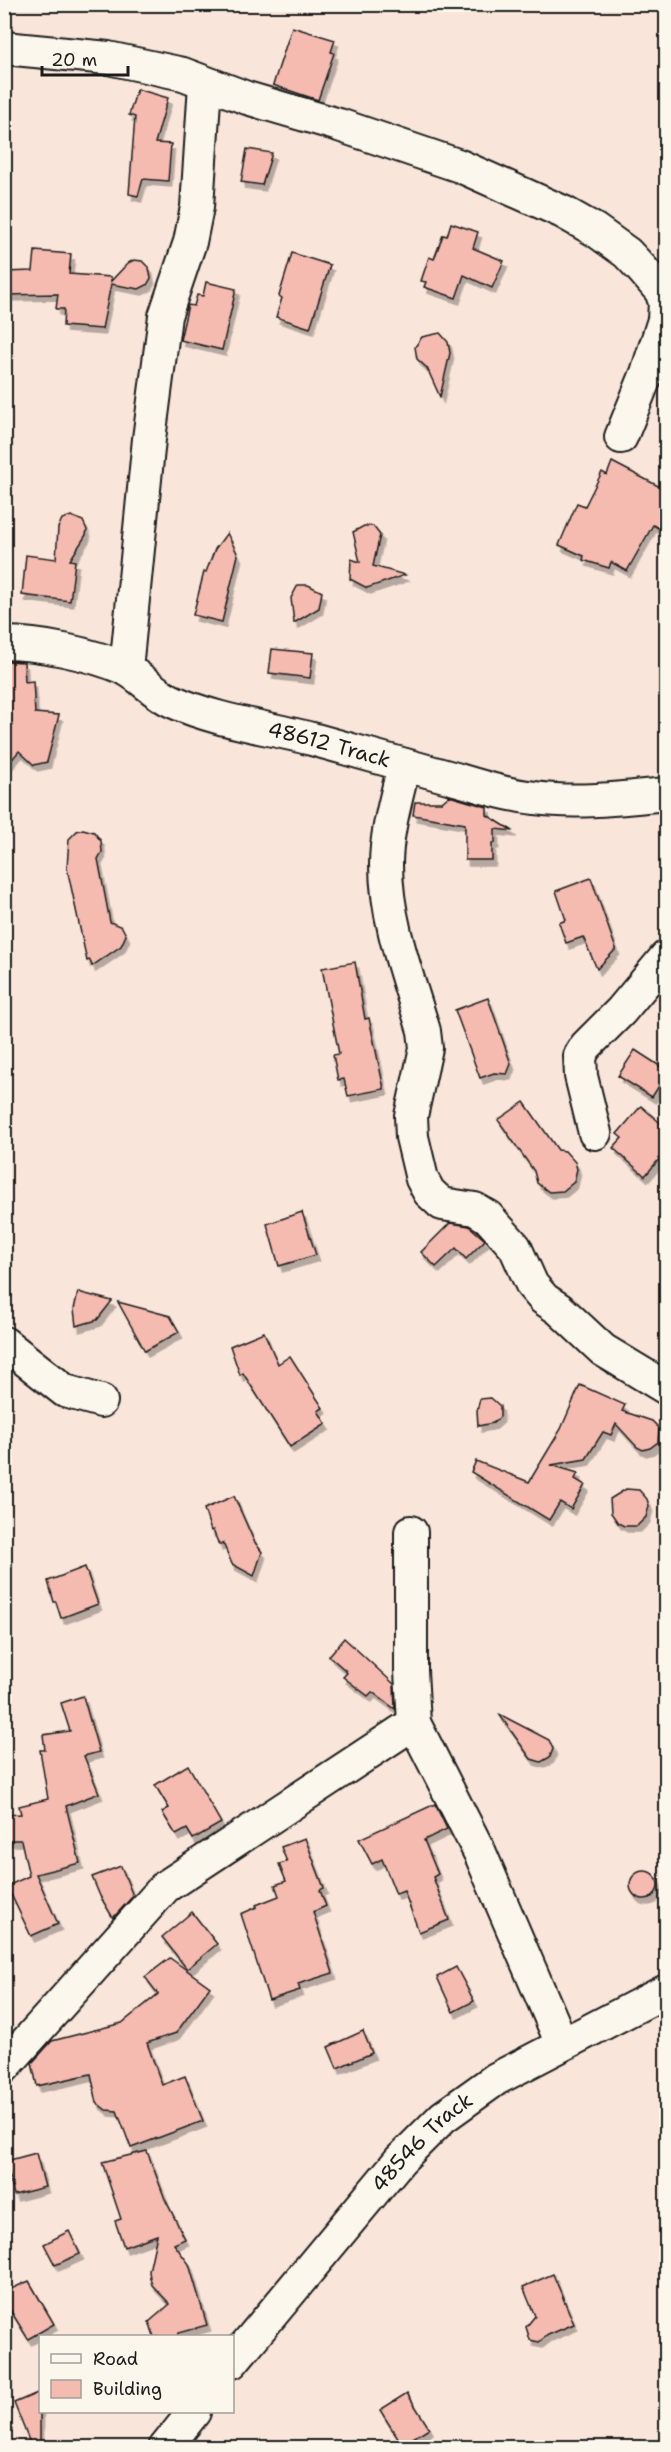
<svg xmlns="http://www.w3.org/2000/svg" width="671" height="2452" font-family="'Shantell Sans',sans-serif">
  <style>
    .building { fill: #f5bab0; stroke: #1c1c1c; stroke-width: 1.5; filter: url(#shadow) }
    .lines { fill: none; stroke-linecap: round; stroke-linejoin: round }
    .street-casing { stroke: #1c1c1c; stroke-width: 36 }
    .street { stroke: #fbf7ec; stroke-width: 32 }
    .labels { text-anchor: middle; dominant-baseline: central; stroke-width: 4.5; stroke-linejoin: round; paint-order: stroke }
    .street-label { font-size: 21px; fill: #1c1c1c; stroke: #fbf7ec }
  </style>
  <defs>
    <filter id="shadow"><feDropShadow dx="3.5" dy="6" stdDeviation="0" flood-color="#0004"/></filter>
  </defs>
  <rect width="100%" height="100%" fill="#f9e5da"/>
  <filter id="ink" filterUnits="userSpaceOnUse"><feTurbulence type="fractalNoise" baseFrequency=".0167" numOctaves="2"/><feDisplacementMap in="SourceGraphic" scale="12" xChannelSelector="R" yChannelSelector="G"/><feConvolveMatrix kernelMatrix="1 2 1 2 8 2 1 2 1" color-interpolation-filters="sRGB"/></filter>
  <g filter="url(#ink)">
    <g class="building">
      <polygon points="292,27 335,40 331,52 334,53 318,100 273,85"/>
      <polygon points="137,89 168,98 155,143 171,144 168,181 143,179 138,196 129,194 135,117 129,115"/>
      <polygon points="247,149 272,153 262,185 241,182"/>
      <polygon points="451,223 478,232 473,248 504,261 492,288 464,275 456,298 424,287 426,282 421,281 429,257 434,259 443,235 447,236"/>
      <polygon points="35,251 71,254 69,274 111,277 111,281 128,263 134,260 142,261 149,268 151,278 147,285 139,289 111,284 102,329 63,326 64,309 56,309 58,294 4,295 4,272 33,271"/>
      <polygon points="292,253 330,265 310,328 276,317 282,298 279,296"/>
      <polygon points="206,282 236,289 222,350 180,340 188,305 194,306 197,295 203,296"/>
      <polygon points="440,333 448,342 450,353 440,397 427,368 417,359 415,347 422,337"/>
      <polygon points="612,462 666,490 666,517 660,529 653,525 627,571 611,562 609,568 583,560 584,556 559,545 577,503 585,506 602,472 607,475"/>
      <polygon points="71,516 83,521 87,530 86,535 70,560 75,561 70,601 22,595 26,555 56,559 58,528 62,519"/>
      <polygon points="364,526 373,526 380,535 373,566 405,575 367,588 350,579 351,559 360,562 353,532"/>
      <polygon points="227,533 238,555 222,622 193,615 204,572 206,572 215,549"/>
      <polygon points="298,585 308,585 322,592 319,608 294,623 291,598"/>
      <polygon points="272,649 313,653 310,678 269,673"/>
      <polygon points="4,661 24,662 25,682 33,681 35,713 59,715 47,762 34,765 19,751 4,769"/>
      <polygon points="449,796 487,807 487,815 513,831 495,829 495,843 492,843 492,860 465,860 465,824 413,815 415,802 442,802"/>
      <polygon points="83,829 94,832 101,841 102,852 98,859 110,922 122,927 126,935 121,946 92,966 90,960 87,961 67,868 69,839 77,831"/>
      <polygon points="591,878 616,949 597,969 583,937 566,943 559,923 566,920 556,891"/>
      <polygon points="355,962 365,1019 369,1018 384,1089 348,1096 344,1079 338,1080 333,1055 339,1054 322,968"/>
      <polygon points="488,998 511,1064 507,1074 494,1073 480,1078 455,1010"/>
      <polygon points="635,1050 666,1070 666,1075 652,1097 618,1076"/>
      <polygon points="524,1102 558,1150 565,1151 575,1162 577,1169 574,1182 563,1191 549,1192 537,1183 534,1171 498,1120"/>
      <polygon points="641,1106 666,1128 666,1151 645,1176 613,1148 622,1138 617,1134"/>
      <polygon points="302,1212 316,1255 279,1266 267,1224"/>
      <polygon points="450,1223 469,1226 485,1240 466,1259 456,1248 436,1267 421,1252"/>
      <polygon points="78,1292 112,1301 97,1320 76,1326 74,1309"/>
      <polygon points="118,1302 170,1316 179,1332 145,1351"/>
      <polygon points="264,1332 278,1364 290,1356 323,1408 318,1411 326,1424 290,1447 243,1373 240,1375 230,1346"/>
      <polygon points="580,1385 625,1405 622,1411 652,1421 659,1428 658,1442 650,1448 643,1450 637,1447 616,1424 611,1435 603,1432 586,1459 551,1465 578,1473 575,1479 585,1485 571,1509 560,1502 549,1520 471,1472 476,1461 529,1482 561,1429"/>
      <polygon points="491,1398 500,1406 500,1417 493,1423 478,1426 477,1410 480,1399"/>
      <polygon points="626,1489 639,1490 647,1499 649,1506 646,1517 637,1526 624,1526 618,1523 611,1513 610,1499"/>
      <polygon points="234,1496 254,1541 262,1552 254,1576 232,1564 223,1543 219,1545 213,1530 211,1531 204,1509"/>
      <polygon points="85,1567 98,1604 61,1618 56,1602 54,1602 48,1581"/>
      <polygon points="344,1638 394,1684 395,1709 372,1692 368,1696 343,1677 347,1673 345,1670 329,1656"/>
      <polygon points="83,1696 99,1752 84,1756 99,1793 66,1806 80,1863 36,1874 58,1924 31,1936 7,1886 29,1876 21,1840 4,1840 4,1815 21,1814 19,1806 48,1799 40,1750 45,1750 43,1735 70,1731 61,1703"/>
      <polygon points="499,1714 549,1740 553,1749 550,1757 541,1762 531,1759"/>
      <polygon points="188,1765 221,1823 193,1839 187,1829 176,1835 162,1812 169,1808 155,1785"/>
      <polygon points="435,1804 447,1829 424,1840 438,1874 433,1877 449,1920 419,1932 404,1891 396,1894 382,1859 372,1864 359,1839"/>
      <polygon points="305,1838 324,1888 320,1890 326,1906 313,1912 333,1973 298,1984 300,1990 269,2000 241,1914 257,1907 256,1905 279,1896 275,1885 286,1881 279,1864 287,1862 281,1847"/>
      <polygon points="121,1866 133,1896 113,1918 100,1896 92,1877"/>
      <circle cx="644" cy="1885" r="14"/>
      <polygon points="192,1912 217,1944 187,1969 162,1937"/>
      <polygon points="170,1958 210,1987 176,2033 147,2043 162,2085 185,2076 203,2121 131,2148 117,2111 106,2110 97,2103 91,2074 37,2086 32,2063 52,2041 122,2023 158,1994 145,1977"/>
      <polygon points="456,1967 474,2001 453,2012 437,1977"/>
      <polygon points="363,2031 372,2053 337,2068 328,2047"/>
      <polygon points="147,2151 165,2199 185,2239 174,2244 189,2264 207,2325 178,2333 177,2337 154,2337 149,2322 170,2304 152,2285 150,2278 149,2271 157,2235 124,2247 115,2221 121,2219 102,2162"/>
      <polygon points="36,2153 45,2187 14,2195 6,2161"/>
      <polygon points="69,2231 80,2254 55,2265 44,2244"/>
      <polygon points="553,2274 574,2324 548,2335 539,2342 530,2340 526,2327 535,2316 523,2287"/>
      <polygon points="29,2281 54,2324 28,2339 4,2300 4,2292"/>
      <polygon points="40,2392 40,2448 32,2448 14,2403"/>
      <polygon points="407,2393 429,2428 402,2445 380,2410"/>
    </g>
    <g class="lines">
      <g class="street-casing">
        <g id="street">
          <polyline points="4,48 108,58 183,74 247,98 339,125 460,166 563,212 595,230 627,253 642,269 661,291 665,302 664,320 647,373 621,437"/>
          <path id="s1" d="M4,643C40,643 91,654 124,668C139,675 155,694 172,701C216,721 266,727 312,739C359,752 405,765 452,778C479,786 507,795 535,798C579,804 623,798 666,794"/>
          <polyline points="126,669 149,439 165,316 190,242 197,207 205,84"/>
          <path d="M404,765C397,797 386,831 386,865C386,921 408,977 424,1031L426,1048L411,1116L412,1137L422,1179L429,1192L442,1204L475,1209L488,1217L515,1247L532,1285L544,1299L559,1309L603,1350L666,1388"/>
          <polyline points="595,1133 581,1076 580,1056 586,1046 621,1011 666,957"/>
          <polyline points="4,1343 65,1391 101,1401"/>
          <polyline points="411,1532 411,1671 414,1723 480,1853 562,2044"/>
          <polyline points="4,2067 165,1887 414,1723"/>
          <path id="s2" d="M232,2362L400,2160L443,2117L496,2079L666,1991"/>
          <polyline points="165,2448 194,2412"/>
        </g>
      </g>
      <use href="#street" class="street"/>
    </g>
  </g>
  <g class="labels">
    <g class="street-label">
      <text stroke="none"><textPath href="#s1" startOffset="345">48612 Track</textPath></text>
      <text stroke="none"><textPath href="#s2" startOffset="291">48546 Track</textPath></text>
    </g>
  </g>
  <rect width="671" height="2452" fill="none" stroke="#fbf7ec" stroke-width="24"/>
  <rect x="12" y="12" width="647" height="2428" fill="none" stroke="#1c1c1c" stroke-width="2" filter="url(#ink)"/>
  <rect x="39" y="2335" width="195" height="78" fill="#fbf7ec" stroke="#a29f99" stroke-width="1.5"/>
  <rect x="51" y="2354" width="30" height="9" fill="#fbf7ec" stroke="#a29f99" stroke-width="1.5"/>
  <text x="93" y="2365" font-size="18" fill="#1c1c1c">Road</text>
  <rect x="51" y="2380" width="30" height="18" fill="#f5bab0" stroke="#a29f99" stroke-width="1.5"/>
  <text x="93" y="2395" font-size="18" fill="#1c1c1c">Building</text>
  <path d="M42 66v9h86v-9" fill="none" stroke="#1c1c1c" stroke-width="3"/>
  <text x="51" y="66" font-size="18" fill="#1c1c1c" stroke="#fbf7ec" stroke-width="4.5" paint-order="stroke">20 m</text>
</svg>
